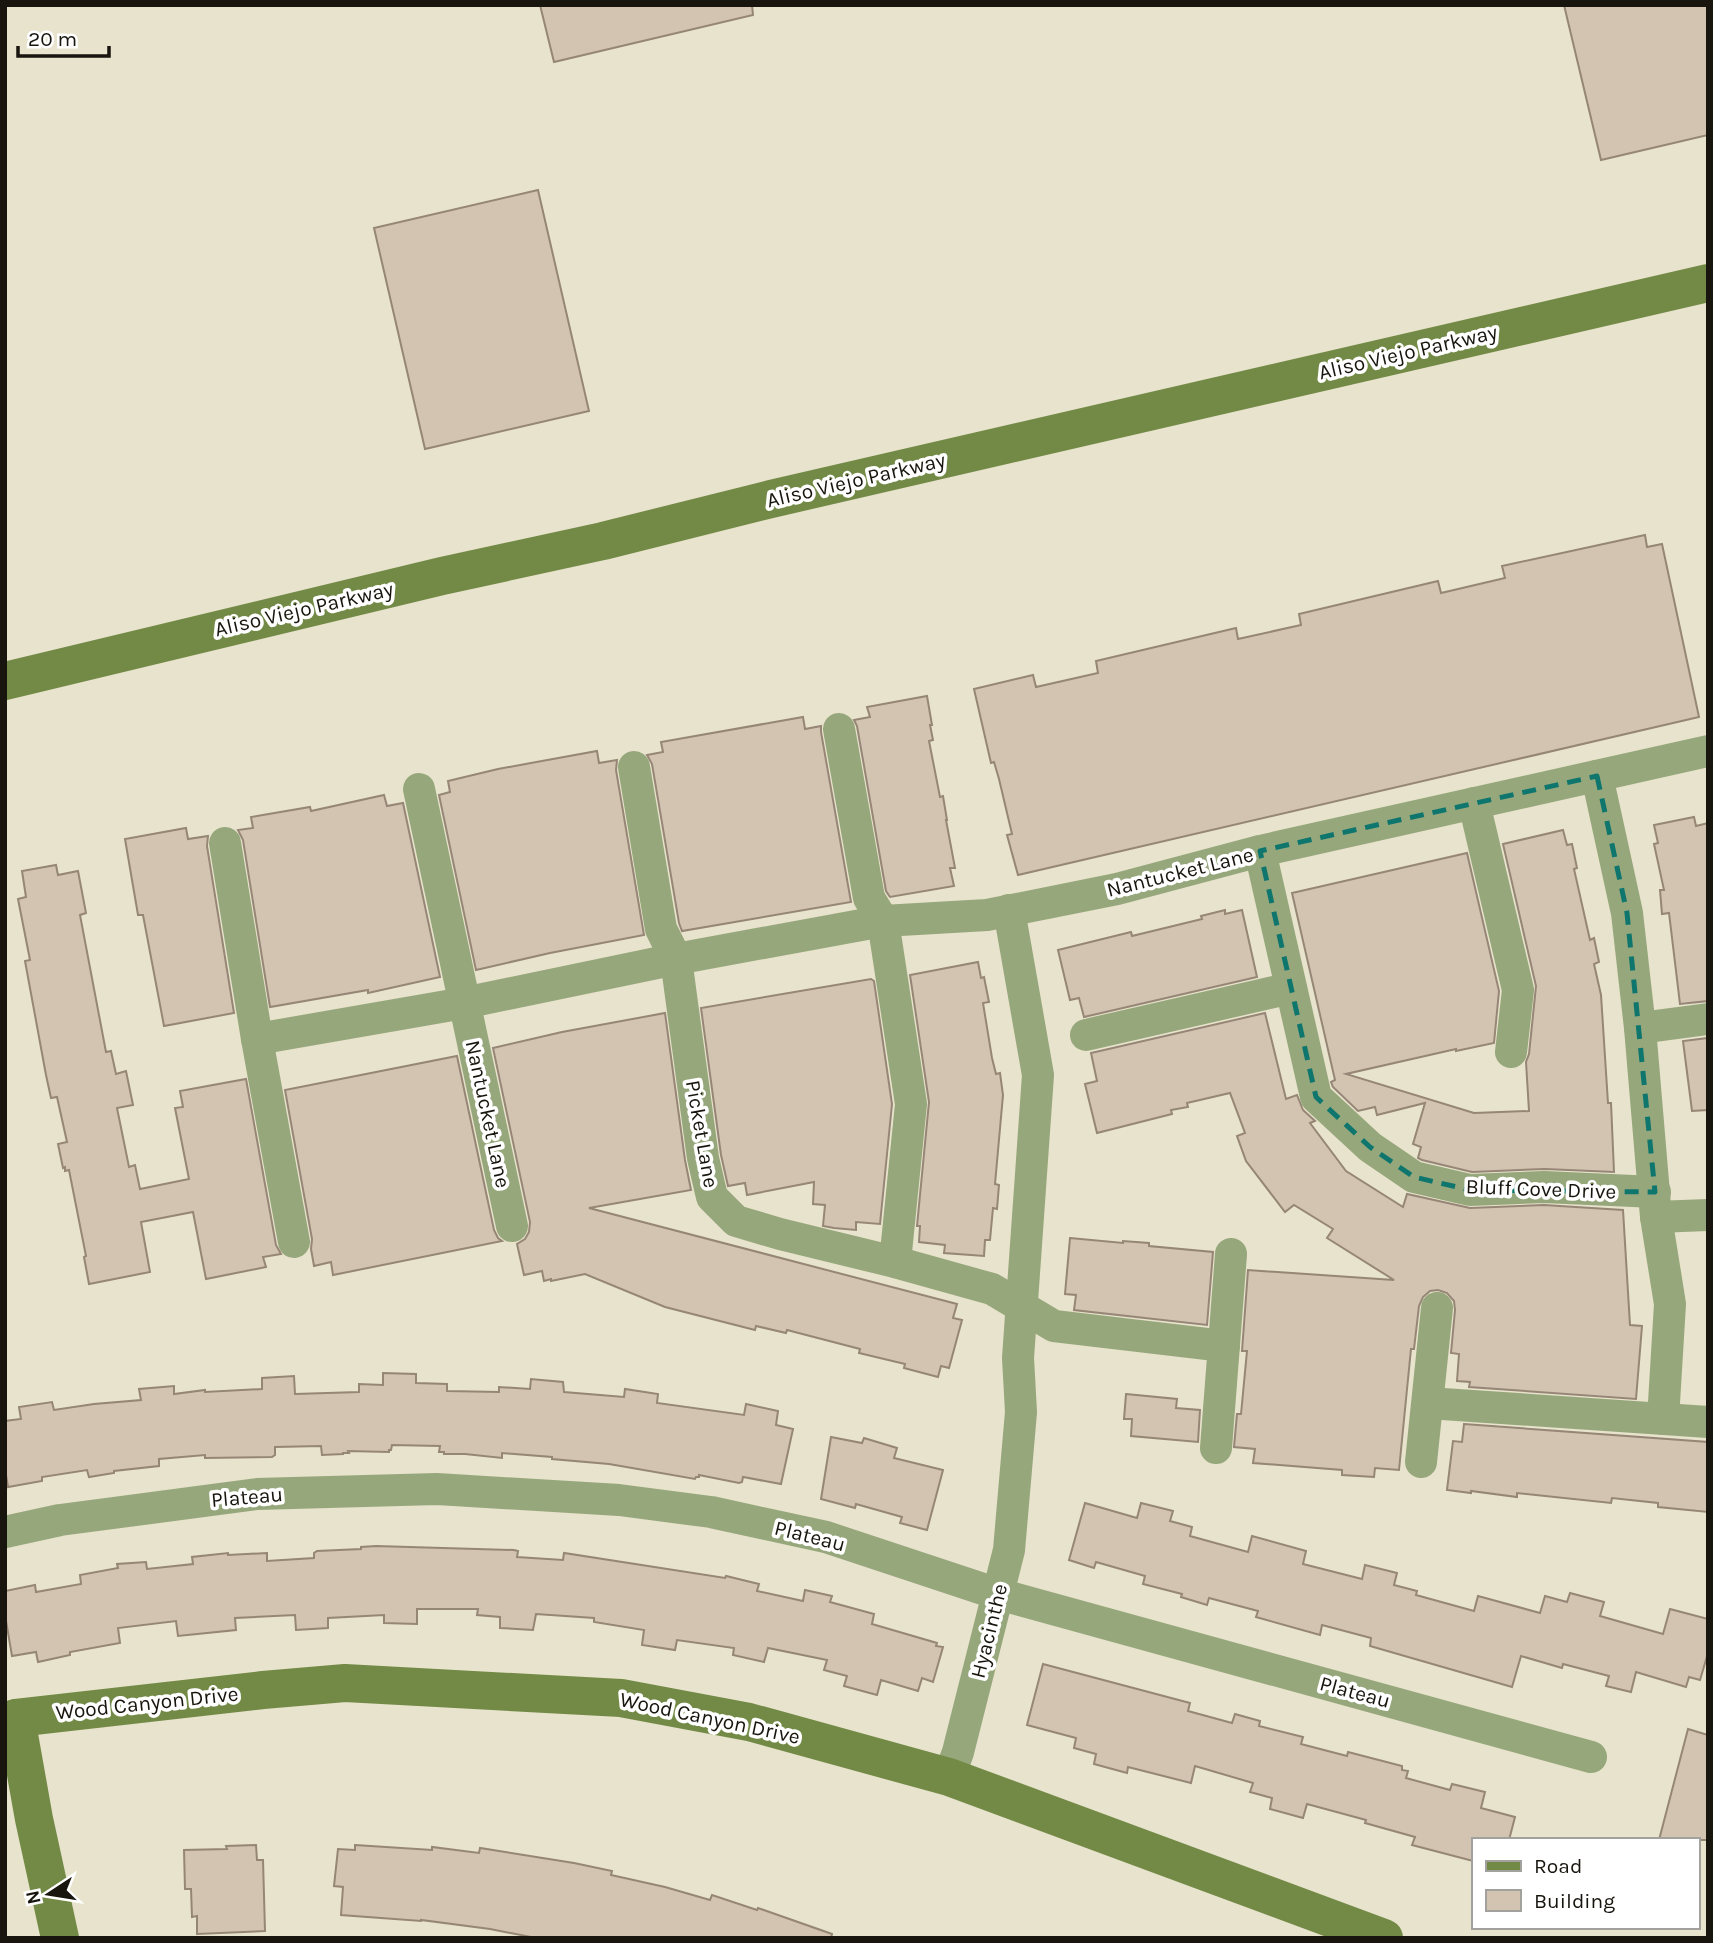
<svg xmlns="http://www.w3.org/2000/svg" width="1713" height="1943" font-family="Karla,sans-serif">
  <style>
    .building { fill: #d3c3b1; stroke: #968676; stroke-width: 2 }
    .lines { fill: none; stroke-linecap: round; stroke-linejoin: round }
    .street { stroke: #97a77c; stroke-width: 32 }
    .secondary { stroke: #738a47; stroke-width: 38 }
    .marked { fill: none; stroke: #0f766e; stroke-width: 5; stroke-dasharray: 14 9; stroke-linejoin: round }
    .labels { text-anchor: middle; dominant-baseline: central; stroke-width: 7; stroke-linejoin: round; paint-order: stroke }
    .street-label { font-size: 21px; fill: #17150d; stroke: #fff }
  </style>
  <rect width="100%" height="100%" fill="#e8e3cc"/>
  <g class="building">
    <polygon points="540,5 752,5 753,15 554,62"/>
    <polygon points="1564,5 1708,5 1708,135 1601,160"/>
    <polygon points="538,190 589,411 425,449 374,228"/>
    <polygon points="1645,535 1647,547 1662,544 1699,717 1018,875 1007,835 1012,834 999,779 994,762 991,763 974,689 1033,675 1036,687 1098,673 1096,661 1236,628 1238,639 1301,625 1299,614 1438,581 1441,593 1505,578 1502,566"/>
    <polygon points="927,696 932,725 930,725 933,740 929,741 940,797 943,796 947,820 946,820 955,868 950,868 954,886 890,897 886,891 857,726 854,720 870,717 867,707"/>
    <polygon points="803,717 805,729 821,726 821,732 851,902 682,931 679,923 652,764 647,755 663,752 661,742"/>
    <polygon points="597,751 599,763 617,760 616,770 644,935 550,953 476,970 439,795 450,792 448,781 498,769"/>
    <polygon points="384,795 387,806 403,803 440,977 368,993 368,990 270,1007 243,840 238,830 253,828 251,817 310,807 311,811"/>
    <polygon points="1694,817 1696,826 1708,823 1708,1001 1680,1004 1669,913 1662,914 1660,890 1664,890 1654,844 1658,843 1654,825"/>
    <polygon points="186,828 188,839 208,836 207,846 234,1013 164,1026 143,915 138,915 125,839"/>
    <polygon points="1563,830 1567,845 1572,844 1577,868 1574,869 1590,940 1594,938 1599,962 1594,964 1601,995 1608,1103 1611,1103 1614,1172 1545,1169 1472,1172 1422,1160 1418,1158 1421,1147 1413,1144 1425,1103 1377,1115 1375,1107 1358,1111 1333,1087 1331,1082 1335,1080 1292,893 1467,853 1499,991 1494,1043 1456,1051 1456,1049 1346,1074 1474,1113 1529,1111 1526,1062 1529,1054 1536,986 1503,844"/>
    <polygon points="56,865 58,875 78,871 86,913 80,915 106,1052 111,1051 116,1074 126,1071 133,1105 117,1108 129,1167 135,1165 140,1189 189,1179 175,1108 183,1107 180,1091 246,1079 276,1245 281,1254 263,1257 266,1267 206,1279 193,1212 141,1222 150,1272 89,1284 84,1257 86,1256 69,1170 65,1171 65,1167 63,1168 58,1144 67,1142 57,1097 51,1098 46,1075 25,961 30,960 18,899 26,897 22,871"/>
    <polygon points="1225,910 1225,914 1242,910 1257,977 1084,1017 1079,998 1070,1000 1058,950 1131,932 1132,936 1202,919 1201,916"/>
    <polygon points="978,962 981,978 984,977 989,1002 983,1003 992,1058 996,1074 1000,1073 1003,1095 995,1184 999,1185 997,1209 993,1208 990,1240 985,1240 984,1256 944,1253 945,1245 919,1242 920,1226 917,1226 929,1102 910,975"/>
    <polygon points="871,979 874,981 892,1104 880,1224 856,1222 856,1230 834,1228 823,1226 825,1205 813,1204 814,1182 747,1195 745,1183 728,1186 721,1155 701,1008"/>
    <polygon points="665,1013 685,1160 691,1190 589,1208 957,1304 953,1318 962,1320 949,1368 941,1366 938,1377 904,1368 905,1364 859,1353 860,1349 787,1330 786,1333 756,1326 755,1330 665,1307 585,1274 551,1281 551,1279 544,1281 542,1271 524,1275 517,1244 525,1239 529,1232 530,1222 493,1048 562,1032"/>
    <polygon points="1265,1013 1286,1099 1297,1095 1303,1110 1315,1121 1310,1123 1346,1171 1403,1207 1407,1194 1470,1208 1544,1205 1623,1210 1630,1325 1642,1326 1636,1399 1469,1387 1470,1382 1457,1381 1459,1354 1451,1353 1455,1310 1454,1301 1447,1293 1438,1290 1430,1291 1423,1297 1419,1306 1414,1349 1411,1349 1399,1470 1375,1468 1374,1477 1342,1475 1342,1470 1253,1463 1255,1449 1234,1447 1237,1414 1241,1414 1247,1351 1242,1351 1248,1270 1394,1280 1327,1238 1333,1229 1294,1205 1285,1212 1246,1161 1237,1136 1245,1133 1230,1093 1187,1103 1188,1107 1171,1110 1172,1114 1097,1133 1085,1084 1097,1081 1091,1053"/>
    <polygon points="1708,1038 1708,1110 1692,1111 1683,1041"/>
    <polygon points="457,1056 494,1230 498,1238 502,1241 333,1275 331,1262 314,1266 311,1249 312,1239 285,1090"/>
    <polygon points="1070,1238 1123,1243 1123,1241 1149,1243 1149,1246 1213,1252 1207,1325 1074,1310 1076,1295 1065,1294"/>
    <polygon points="383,1373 416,1374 416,1383 447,1384 447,1391 499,1392 499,1387 530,1389 531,1379 563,1382 564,1392 624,1397 625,1389 658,1394 657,1403 744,1415 746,1404 778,1411 776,1425 793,1429 781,1484 743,1477 742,1482 739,1483 699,1475 699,1477 696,1477 695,1479 609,1464 552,1459 552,1457 502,1453 502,1458 465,1454 444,1454 444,1452 439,1452 440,1446 392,1445 391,1450 389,1450 389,1452 348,1451 349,1453 343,1453 343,1454 322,1455 321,1446 275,1447 275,1455 272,1457 205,1458 205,1455 159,1459 159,1466 114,1471 114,1473 89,1477 87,1470 42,1477 42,1481 8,1487 5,1469 5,1421 21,1419 19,1407 52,1402 54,1410 94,1404 141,1400 139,1389 174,1386 174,1394 205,1390 205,1392 262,1389 262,1378 294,1376 295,1394 359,1392 359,1384 383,1385"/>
    <polygon points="1126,1394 1177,1399 1176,1408 1200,1410 1198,1442 1131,1436 1132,1419 1124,1419"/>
    <polygon points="1464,1424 1708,1442 1708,1512 1658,1507 1658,1503 1612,1498 1611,1503 1517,1493 1517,1497 1471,1491 1471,1493 1447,1490 1453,1441 1462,1442"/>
    <polygon points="831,1437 862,1443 864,1438 897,1448 894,1458 943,1470 927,1530 900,1523 902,1517 856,1504 855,1508 821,1499"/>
    <polygon points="1085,1503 1137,1518 1141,1503 1173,1511 1170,1521 1192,1527 1190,1536 1248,1552 1252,1536 1306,1551 1303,1564 1362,1579 1365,1565 1397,1573 1394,1585 1417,1591 1416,1595 1474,1611 1478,1596 1540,1613 1545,1596 1567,1602 1570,1593 1604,1602 1600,1616 1663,1634 1670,1609 1708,1619 1708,1653 1700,1680 1689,1677 1686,1687 1636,1672 1631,1692 1606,1686 1609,1676 1563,1664 1562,1668 1521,1656 1512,1687 1370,1646 1371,1638 1322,1625 1320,1635 1256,1617 1258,1611 1209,1598 1207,1605 1181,1597 1182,1594 1143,1584 1145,1576 1096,1562 1094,1568 1069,1560"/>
    <polygon points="376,1546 514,1550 518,1551 517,1557 563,1560 564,1553 725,1578 726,1576 759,1584 757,1591 803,1601 805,1590 832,1596 830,1602 874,1614 872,1624 937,1643 936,1646 943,1647 933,1682 922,1678 918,1691 881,1680 877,1695 844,1686 847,1676 824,1670 827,1660 768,1648 764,1662 733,1655 734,1648 677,1640 675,1650 642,1645 644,1630 594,1622 594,1618 536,1614 533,1630 500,1628 500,1617 477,1615 478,1609 417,1609 417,1624 384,1623 384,1615 328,1618 328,1628 296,1630 295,1615 235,1618 236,1630 178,1636 176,1621 118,1628 120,1643 70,1652 70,1655 38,1662 36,1652 12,1656 5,1615 5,1591 35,1585 36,1592 81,1584 80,1575 118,1568 117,1564 146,1562 147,1569 193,1564 192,1557 228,1553 228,1555 267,1553 267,1561 314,1558 314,1553 317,1551 361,1549 361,1547"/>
    <polygon points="1043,1664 1190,1703 1188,1711 1232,1723 1235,1714 1260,1721 1259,1726 1303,1737 1301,1744 1347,1756 1348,1752 1402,1766 1402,1770 1408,1771 1406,1778 1450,1790 1452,1784 1485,1792 1481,1808 1515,1817 1509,1840 1473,1840 1473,1861 1412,1845 1415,1837 1365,1823 1366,1820 1307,1804 1303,1818 1270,1809 1272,1798 1250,1792 1253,1783 1195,1766 1191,1783 1128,1767 1127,1773 1094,1764 1096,1754 1074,1748 1076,1738 1027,1725"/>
    <polygon points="1688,1729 1708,1735 1708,1840 1659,1840"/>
    <polygon points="256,1845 257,1860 263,1860 265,1931 197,1934 197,1916 192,1917 191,1889 185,1889 184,1850 227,1849 226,1846"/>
    <polygon points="355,1845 432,1850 432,1847 479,1853 480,1848 574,1863 612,1871 611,1875 665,1887 710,1900 712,1895 757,1910 758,1908 832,1934 831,1938 536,1938 490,1929 421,1920 421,1921 341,1915 343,1887 334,1886 338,1849 355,1850"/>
  </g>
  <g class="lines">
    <g class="street">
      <polyline points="839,729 869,898 883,921 911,1104 895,1262"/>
      <polyline points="634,767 661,929 676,959 703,1158 712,1197 736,1221 780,1234 895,1262 992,1289 1054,1326 1224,1346"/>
      <polyline points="1597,776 1627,913 1640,1028 1656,1217 1670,1304 1663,1419"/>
      <polyline points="419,789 512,1226"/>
      <polyline points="1474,803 1518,990 1511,1052"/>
      <polyline points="225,843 257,1039 294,1242"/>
      <polyline points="1260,851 1316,1097 1370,1147 1414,1177 1470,1190 1544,1187 1655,1192"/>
      <polyline points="1640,1028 1708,1019"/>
      <polyline points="1086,1035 1291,988"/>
      <polyline points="257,1039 464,1003 676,959 883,921 987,915 1117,889 1260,851 1708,751"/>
      <polyline points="1656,1217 1708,1215"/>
      <polyline points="1428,1403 1708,1422"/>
      <polyline points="1216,1448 1231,1254"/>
      <polyline points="1421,1462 1437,1308"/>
      <polyline points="5,1532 60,1520 257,1494 437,1489 619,1500 711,1512 826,1537 998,1594 1591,1757"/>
      <polyline points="949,1777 958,1752 1009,1550 1021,1412 1018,1358 1038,1075 1009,910"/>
    </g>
    <g class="secondary">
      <polyline points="5,681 442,576 603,541 771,499 1708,283"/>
      <polyline points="16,1718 34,1819 60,1938"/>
      <polyline points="5,1721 16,1718 263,1690 345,1683 621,1698 749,1722 949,1777 1384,1938"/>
    </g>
  </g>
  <path class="marked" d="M1597,776L1627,913L1655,1192L1470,1190L1414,1177L1370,1147L1316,1097L1260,851Z"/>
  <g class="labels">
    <g class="street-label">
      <text transform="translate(1408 352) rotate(-13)">Aliso Viejo Parkway</text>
      <text transform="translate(856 480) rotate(-13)">Aliso Viejo Parkway</text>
      <text transform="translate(304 609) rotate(-13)">Aliso Viejo Parkway</text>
      <text transform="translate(1180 872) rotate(-14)">Nantucket Lane</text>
      <text transform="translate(488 1114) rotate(78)">Nantucket Lane</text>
      <text transform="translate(702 1134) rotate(80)">Picket Lane</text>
      <text transform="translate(1541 1189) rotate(2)">Bluff Cove Drive</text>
      <text transform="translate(247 1497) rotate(-5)">Plateau</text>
      <text transform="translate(810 1536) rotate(14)">Plateau</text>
      <text transform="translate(989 1631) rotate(-76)">Hyacinthe</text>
      <text transform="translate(1355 1692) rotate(15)">Plateau</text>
      <text transform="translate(147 1703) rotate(-6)">Wood Canyon Drive</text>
      <text transform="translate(710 1718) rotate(12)">Wood Canyon Drive</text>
    </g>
  </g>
  <rect width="1713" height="1943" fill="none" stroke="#17150d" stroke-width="14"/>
  <rect x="1472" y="1838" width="228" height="91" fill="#ffffff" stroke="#a2a19e" stroke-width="2"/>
  <rect x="1486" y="1861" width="35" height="10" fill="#738a47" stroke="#a2a19e" stroke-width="2"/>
  <text x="1534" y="1873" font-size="21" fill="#17150d">Road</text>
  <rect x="1486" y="1890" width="35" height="21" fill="#d3c3b1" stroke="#a2a19e" stroke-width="2"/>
  <text x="1534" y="1908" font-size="21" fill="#17150d">Building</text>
  <g transform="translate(49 1894) rotate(258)" stroke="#ffffff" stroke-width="5" paint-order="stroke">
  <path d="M0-5L12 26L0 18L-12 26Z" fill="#17150d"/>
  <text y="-10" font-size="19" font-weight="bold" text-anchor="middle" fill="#17150d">N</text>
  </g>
  <path d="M18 46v10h91v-10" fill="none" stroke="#17150d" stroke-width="3.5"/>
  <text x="28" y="46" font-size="21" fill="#17150d" stroke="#ffffff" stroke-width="5" paint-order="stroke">20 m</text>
</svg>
